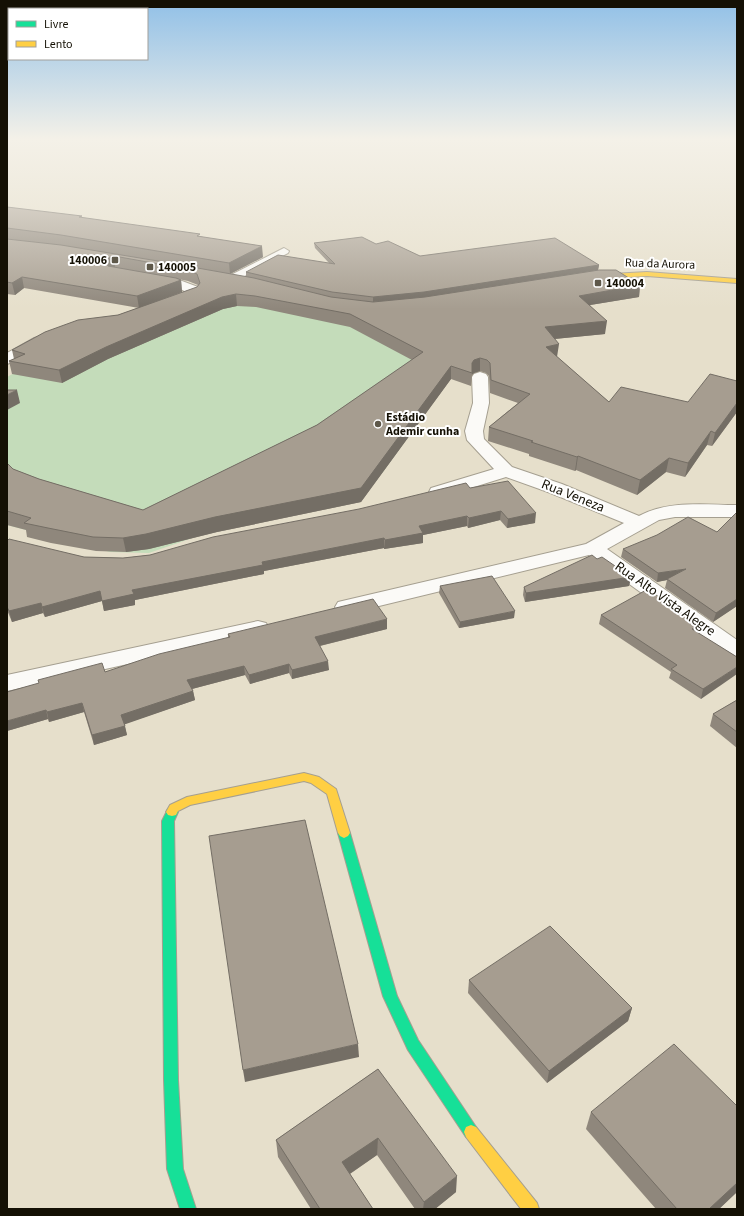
<svg xmlns="http://www.w3.org/2000/svg" width="744" height="1216" font-family="'Source Sans 3',sans-serif">
  <style>
    .green { fill: #c4dcba }
    .lines { fill: none; stroke-linecap: round; stroke-linejoin: round }
    .lane-casing { stroke: #a59f90; stroke-width: 2 }
    .street-casing { stroke: #a59f90; stroke-width: 2 }
    .fast-casing { stroke: #a59f90; stroke-width: 2 }
    .slow-casing { stroke: #a59f90; stroke-width: 2 }
    .lane { fill: #fbfaf7; fill-rule: evenodd }
    .street { fill: #fbfaf7; fill-rule: evenodd }
    .fast { fill: #16e098; fill-rule: evenodd }
    .slow { fill: #ffcf43; fill-rule: evenodd }
    .wall { fill: #8f877c }
    .shaded-wall { fill: #746e65 }
    .building { fill: #a69d90; stroke: #746e65 }
    .poi-dot { fill: #5e584a; stroke: #fff; stroke-width: 1.5 }
    .labels { text-anchor: middle; dominant-baseline: central; stroke-width: 4; stroke-linejoin: round; paint-order: stroke }
    .far-poi-label { font-size: 12px; font-weight: bold; fill: #141004; stroke: #fff; text-anchor: start }
    .far-street-label { font-size: 12px; fill: #141004; stroke: #fff }
    .street-label { font-size: 14px; fill: #141004; stroke: #fff }
  </style>
  <rect width="100%" height="100%" fill="#e6dfcb"/>
  <polygon class="green" points="188,300 366,312 432,377 445,386 383,472 149,553 110,552 7,525 7,377 27,366"/>
  <g class="lines">
    <g class="lane-casing">
      <polygon id="lane" points="284,248 289,251 288,253 235,281 227,281 226,279 227,277"/>
    </g>
    <g class="street-casing">
      <g id="street">
        <path d="M152,276L182,281L198,287L200,294L198,297C188,300 176,307 166,305L164,302L166,299L186,292L179,288L147,283L145,280L147,277Z"/>
        <polygon points="39,337 44,338 46,341 44,344 12,362 7,364 7,353 34,338"/>
        <path d="M480,372L486,374L488,377L489,403L483,431L484,439L512,467L562,484L639,516C668,500 705,505 737,505V517H675L659,520L607,549L737,640V659L729,656L589,555L346,614L338,612L335,607L338,602L586,544L624,523L548,492L506,477L445,496L438,498L431,496L429,492L431,488L494,469L467,440L465,431L473,403L472,377L474,374Z"/>
        <polygon points="258,621 266,623 269,628 266,633 7,691 7,675"/>
      </g>
    </g>
    <g class="fast-casing">
      <g id="fast">
        <polygon points="172,808 176,809 178,812 174,821 178,1080 183,1169 196,1209 180,1209 167,1169 164,1080 162,821 168,809"/>
        <polygon points="344,828 348,830 350,833 397,996 418,1040 476,1127 478,1132 476,1137 471,1139 466,1137 408,1050 383,996 338,833 340,830"/>
      </g>
    </g>
    <g class="slow-casing">
      <g id="slow">
        <polygon points="647,272 737,279 737,283 647,276 593,279 590,277 593,275"/>
        <polygon points="304,773 319,777 336,789 350,833 348,836 344,838 340,836 338,833 327,794 311,783 304,781 190,805 178,811 176,815 172,816 168,815 166,812 170,805 187,797"/>
        <polygon points="471,1125 476,1127 537,1203 539,1209 521,1209 466,1137 464,1132 466,1127"/>
      </g>
    </g>
    <use href="#lane" class="lane"/>
    <use href="#street" class="street"/>
    <use href="#fast" class="fast"/>
    <use href="#slow" class="slow"/>
  </g>
  <g class="wall">
    <polygon points="7,207 200,236 263,257 230,274 246,277 246,272 329,263 315,248 314,243 376,244 420,256 599,265 598,270 640,285 639,297 590,305 605,334 554,339 557,357 609,402 688,402 737,381 737,412 712,446 707,445 685,477 666,472 637,495 576,470 575,471 529,456 529,454 488,441 489,427 518,403 490,393 489,376 486,373 480,371 474,373 472,375 471,386 451,379 361,502 217,532 149,549 126,552 96,551 51,543 27,537 26,530 7,525 7,463 13,469 39,479 143,510 317,425 412,360 350,327 256,307 237,306 223,309 108,359 62,383 12,374 9,361 14,359 12,350 118,315 197,287 198,285 188,281 178,279 181,280 182,292 139,308 24,288 15,295 7,294 7,239 100,252 63,246 7,239"/>
    <polygon points="470,488 535,523 507,528 500,520 468,528 467,526 423,535 423,543 384,549 384,548 264,571 264,574 135,600 135,605 104,611 102,601 45,617 43,613 12,622 7,610 7,541 84,557 123,558 150,555"/>
    <polygon points="623,549 737,606 713,622 665,588 667,580 657,582 621,557"/>
    <polygon points="631,577 629,586 525,602 523,595 524,587"/>
    <polygon points="440,586 514,618 459,628 439,593"/>
    <polygon points="601,615 696,632 737,657 701,699 669,678 671,672 599,624"/>
    <polygon points="387,629 320,646 329,670 292,679 289,673 250,684 245,675 192,689 193,691 195,700 124,724 127,735 94,745 84,712 49,722 48,719 7,731 105,672 228,638 228,634"/>
    <polygon points="737,700 737,748 710,726 713,714"/>
    <polygon points="469,980 632,1008 628,1021 547,1083 468,993"/>
    <polygon points="378,1069 456,1192 435,1209 415,1209 377,1155 350,1174 373,1209 311,1209 278,1157 276,1140"/>
    <polygon points="737,1106 737,1192 719,1209 656,1209 586,1129 591,1112"/>
  </g>
  <g class="shaded-wall">
    <polygon points="262,246 263,257 230,274 229,263"/>
    <polygon points="114,256 115,268 109,270 106,262 107,258"/>
    <polygon points="599,265 598,270 424,298 373,302 373,297"/>
    <polygon points="22,277 24,288 15,295 12,283"/>
    <polygon points="181,280 182,292 139,308 137,296"/>
    <polygon points="640,285 639,297 578,307 579,296"/>
    <polygon points="236,294 237,306 223,309 108,359 62,383 59,370 106,347 222,297"/>
    <polygon points="607,321 605,334 544,340 545,327"/>
    <polygon points="559,344 557,357 546,347"/>
    <polygon points="480,358 480,371 474,373 472,375 472,363 474,360"/>
    <polygon points="451,366 451,379 361,502 217,532 149,549 126,552 123,538"/>
    <polygon points="17,390 20,403 7,410 7,395"/>
    <polygon points="737,403 737,412 712,446 715,433"/>
    <polygon points="711,431 707,445 685,477 688,463"/>
    <polygon points="578,456 576,470 575,471 577,457"/>
    <polygon points="669,458 666,472 637,495 640,480"/>
    <polygon points="501,511 500,520 468,528 469,518"/>
    <polygon points="536,513 535,523 507,528 508,519"/>
    <polygon points="467,516 467,526 423,535 423,543 384,549 385,540 419,526"/>
    <polygon points="384,538 384,548 264,571 264,574 135,600 135,605 104,611 102,601 132,590 262,562"/>
    <polygon points="686,569 667,579 667,580 657,582 658,573"/>
    <polygon points="631,577 629,586 525,602 526,593"/>
    <polygon points="100,591 102,601 45,617 42,607"/>
    <polygon points="737,599 737,606 713,622 716,613"/>
    <polygon points="41,603 43,613 12,622 9,611"/>
    <polygon points="515,611 514,618 459,628 460,622"/>
    <polygon points="387,619 387,629 315,647 315,637"/>
    <polygon points="698,625 696,634 692,629"/>
    <polygon points="328,661 329,670 292,679 292,670"/>
    <polygon points="289,664 289,673 250,684 249,675"/>
    <polygon points="244,666 245,675 188,690 187,680"/>
    <polygon points="737,667 737,674 701,699 703,689"/>
    <polygon points="193,691 195,700 123,725 121,715"/>
    <polygon points="82,703 84,712 49,722 47,712"/>
    <polygon points="46,710 48,719 7,731 7,721"/>
    <polygon points="125,726 127,735 94,745 92,735"/>
    <polygon points="632,1008 628,1021 547,1083 549,1071"/>
    <polygon points="358,1044 359,1057 245,1082 243,1070"/>
    <polygon points="378,1138 377,1155 342,1179 342,1162"/>
    <polygon points="457,1176 456,1192 435,1209 423,1209 424,1202"/>
    <polygon points="737,1183 737,1192 719,1209 709,1209"/>
  </g>
  <g class="building">
    <polygon points="7,207 82,216 79,217 200,234 197,236 262,246 229,263 61,235 7,228"/>
    <polygon points="362,237 376,244 388,241 420,256 555,238 599,265 424,292 373,297 332,292 246,272 278,255 335,264 314,243"/>
    <polygon points="7,239 61,245 158,261 254,278 331,297 373,302 425,297 599,270 616,270 640,285 579,296 607,321 545,327 559,344 546,347 609,402 621,387 688,402 710,374 737,381 737,403 715,433 711,431 688,463 669,458 640,480 578,456 577,457 531,442 533,441 489,427 530,394 491,380 490,363 487,360 480,358 474,360 472,363 472,373 451,366 361,488 215,517 146,534 123,538 93,537 48,528 24,523 31,518 7,511 7,463 13,469 39,479 143,510 317,425 423,352 350,314 255,296 236,294 222,297 106,347 59,370 9,361 25,354 12,350 45,332 78,320 118,315 197,287 200,283 197,274 186,269 114,256 107,258 106,262 108,266 176,278 181,280 137,296 22,277 12,283 7,282"/>
    <polygon points="7,390 17,390 7,395"/>
    <polygon points="508,481 536,513 508,519 501,511 469,518 467,516 419,526 423,533 385,540 384,538 262,562 263,565 132,590 134,594 102,601 100,591 42,607 41,603 9,611 7,607 7,541 9,539 84,557 123,558 150,555 213,537 359,509 466,483 470,488"/>
    <polygon points="737,512 737,599 716,613 667,579 686,569 658,573 623,549 657,535 688,517 717,532"/>
    <polygon points="592,555 597,559 602,557 631,577 526,593 524,587"/>
    <polygon points="492,576 515,611 460,622 440,586"/>
    <polygon points="648,589 698,625 692,629 737,657 737,667 703,689 671,669 677,665 601,615"/>
    <polygon points="373,599 387,619 315,637 328,661 292,670 289,664 249,675 244,666 187,680 193,691 121,715 125,726 92,735 82,703 47,712 46,710 7,721 7,692 39,683 38,680 102,663 105,672 159,654 230,637 228,634"/>
    <polygon points="737,700 737,732 713,714"/>
    <polygon points="305,820 358,1044 243,1070 209,836"/>
    <polygon points="550,926 632,1008 549,1071 469,980"/>
    <polygon points="674,1044 737,1106 737,1183 709,1209 677,1209 591,1112"/>
    <polygon points="378,1069 457,1176 424,1202 378,1138 342,1162 373,1209 320,1209 276,1140"/>
  </g>
  <linearGradient id="sky" x2="0" y2="1"><stop stop-color="#91c0e7"/><stop offset="0.45" stop-color="#f4f1e8"/><stop offset="1" stop-color="#f4f1e8" stop-opacity="0"/></linearGradient>
  <rect width="744" height="309" fill="url(#sky)"/>
  <g class="poi-dot">
    <rect x="111" y="256" width="8" height="8" rx="2"/>
    <rect x="146" y="263" width="8" height="8" rx="2"/>
    <rect x="594" y="279" width="8" height="8" rx="2"/>
    <circle cx="378" cy="424" r="4"/>
  </g>
  <g class="labels">
    <g class="far-poi-label">
      <text x="107" y="260" text-anchor="end">140006</text>
      <text x="158" y="267">140005</text>
      <text x="606" y="283">140004</text>
      <text x="386" y="417">Estádio<tspan x="386" dy="14">Ademir cunha</tspan></text>
    </g>
    <g class="far-street-label">
      <text transform="translate(660 264) rotate(2)">Rua da Aurora</text>
    </g>
    <g class="street-label">
      <text transform="translate(573 496) rotate(22)">Rua Veneza</text>
      <text transform="translate(665 599) rotate(35)">Rua Alto Vista Alegre</text>
    </g>
  </g>
  <rect width="744" height="1216" fill="none" stroke="#141004" stroke-width="16"/>
  <rect x="8" y="8" width="140" height="52" fill="#ffffff" stroke="#a19f9b"/>
  <rect x="16" y="21" width="20" height="6" fill="#16e098" stroke="#a19f9b"/>
  <text x="44" y="28" font-size="12" fill="#141004">Livre</text>
  <rect x="16" y="41" width="20" height="6" fill="#ffcf43" stroke="#a19f9b"/>
  <text x="44" y="48" font-size="12" fill="#141004">Lento</text>
</svg>
